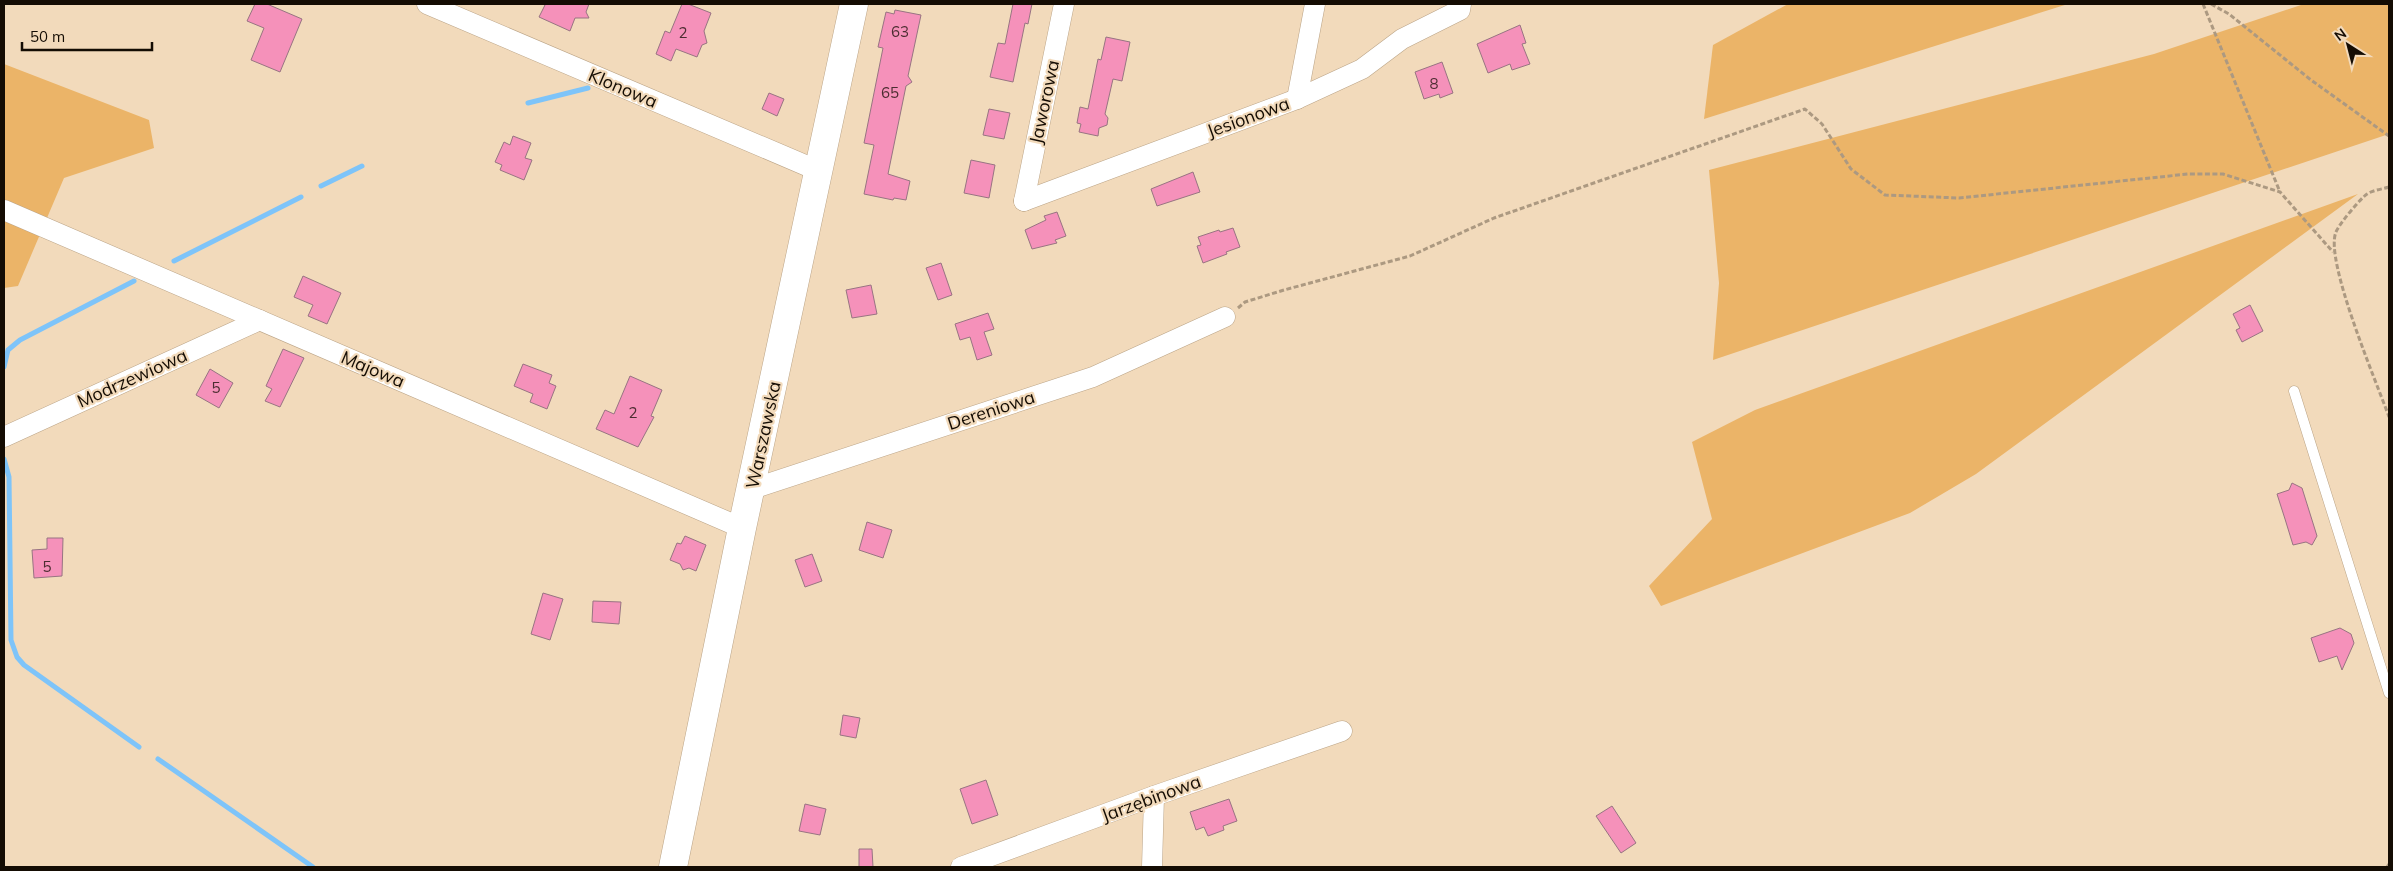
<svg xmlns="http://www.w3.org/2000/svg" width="2393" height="871" font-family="Mulish,sans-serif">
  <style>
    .green { fill: #ebb468 }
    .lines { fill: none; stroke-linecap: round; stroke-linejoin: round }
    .stream { stroke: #7ec4f9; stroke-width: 5 }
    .building { fill: #f591ba; stroke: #987482 }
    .lane-casing { stroke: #bba487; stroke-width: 11 }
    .street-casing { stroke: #bba487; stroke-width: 21 }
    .secondary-casing { stroke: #bba487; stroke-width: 29 }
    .path { stroke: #ac9981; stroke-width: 3; stroke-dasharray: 5 2.5; stroke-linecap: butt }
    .lane { stroke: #fff; stroke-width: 10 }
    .street { stroke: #fff; stroke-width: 20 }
    .secondary { stroke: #fff; stroke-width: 28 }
    .labels { text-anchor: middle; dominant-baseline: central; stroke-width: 4.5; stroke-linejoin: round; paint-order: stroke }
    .number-label { font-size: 15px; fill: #4c2d31 }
    .street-label { font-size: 18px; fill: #140c03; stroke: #f2dabb }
  </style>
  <rect width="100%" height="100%" fill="#f2dabb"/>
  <g class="green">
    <polygon points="1788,4 2068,4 1704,119 1713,45"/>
    <polygon points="2304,4 2389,4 2389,134 1713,360 1719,283 1709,170 2154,54"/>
    <polygon points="4,64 149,120 154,148 64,178 18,286 4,288"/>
    <polygon points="2358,194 1976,474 1910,513 1661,606 1649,586 1712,519 1692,442 1755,410"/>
  </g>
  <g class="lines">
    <g class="stream">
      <polyline points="528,103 588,88"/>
      <polyline points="321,186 362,166"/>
      <polyline points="174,261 301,197"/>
      <polyline points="4,367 8,350 20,340 134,281"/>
      <polyline points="4,459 9,477 11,640 17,657 24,665 139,747"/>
      <polyline points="158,759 313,867"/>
    </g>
  </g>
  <g class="building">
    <polygon points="255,4 267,4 302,19 280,72 251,60 264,28 247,21"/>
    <polygon points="542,4 589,4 586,12 589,18 575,18 570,31 539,17 545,5"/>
    <polygon points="682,4 688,4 711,13 704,31 707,43 702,45 697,57 676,49 671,61 656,54 665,31 670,33"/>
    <polygon points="1013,4 1032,4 1028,24 1025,23 1013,82 990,77 998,43 1005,44"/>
    <polygon points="895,10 921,15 908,76 912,82 906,86 888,174 910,181 906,200 894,198 893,200 864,194 874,145 864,143 883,48 878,47 886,12 894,14"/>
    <polygon points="1520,25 1526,43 1522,44 1530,64 1512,70 1510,64 1488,73 1477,44"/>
    <polygon points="1106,37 1130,42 1122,81 1113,79 1105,114 1108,118 1107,125 1099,128 1098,136 1079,132 1081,124 1077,123 1080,107 1088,109 1098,59 1101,60"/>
    <polygon points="1442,62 1453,93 1440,98 1439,94 1424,99 1415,72"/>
    <polygon points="769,93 784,99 777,116 762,109"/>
    <polygon points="989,109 1010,113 1004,139 983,135"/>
    <polygon points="513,136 531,143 525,158 532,160 524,180 500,170 502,165 495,162 504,142 510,145"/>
    <polygon points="971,160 995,165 989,198 964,193"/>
    <polygon points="1193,172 1200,192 1157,206 1151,189"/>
    <polygon points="1057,212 1066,236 1055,240 1057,243 1032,249 1025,230 1046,220 1044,216"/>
    <polygon points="1233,228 1240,247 1226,252 1227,254 1203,263 1197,246 1201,245 1198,237 1219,230 1220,232"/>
    <polygon points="941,263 952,295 938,300 926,268"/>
    <polygon points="303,276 341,293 327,324 308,316 313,305 294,297"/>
    <polygon points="871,285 877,314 852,318 846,290"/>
    <polygon points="2250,305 2263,331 2242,342 2236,330 2240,328 2233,314"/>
    <polygon points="988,313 994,329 984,332 992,355 977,360 970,337 960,340 955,324"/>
    <polygon points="283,349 304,358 280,407 265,401 272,389 266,386"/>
    <polygon points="523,364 552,375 549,383 556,386 547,409 530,402 533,394 514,386"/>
    <polygon points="210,369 233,383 219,408 196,395"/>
    <polygon points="630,376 662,390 651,416 654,417 638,447 596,429 605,410 614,414"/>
    <polygon points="2292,483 2302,488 2317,536 2312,545 2306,542 2293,545 2285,519 2277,494 2289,490"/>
    <polygon points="867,522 892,530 883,558 859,550"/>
    <polygon points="685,536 706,545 696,571 689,568 683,570 680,564 670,560 677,543 681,544"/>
    <polygon points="47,538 63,538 62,576 34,578 32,550 47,549"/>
    <polygon points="812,554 822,581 805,587 795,560"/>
    <polygon points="543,593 563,599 550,640 531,634"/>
    <polygon points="593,601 621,602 619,624 592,622"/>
    <polygon points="2340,628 2351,634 2354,643 2342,670 2337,656 2319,662 2311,638"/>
    <polygon points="843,715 860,718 856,738 840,735"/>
    <polygon points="986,780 998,815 972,824 960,789"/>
    <polygon points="1229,799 1237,821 1223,826 1224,830 1208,836 1204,827 1196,830 1190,812"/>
    <polygon points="805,804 826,809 820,835 799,831"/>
    <polygon points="1612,806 1636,843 1621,853 1596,816"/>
    <polygon points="859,849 872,849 873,867 859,867"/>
  </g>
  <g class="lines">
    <g class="lane-casing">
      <polyline id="lane" points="2294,391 2389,693"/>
    </g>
    <g class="street-casing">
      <g id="street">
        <polyline points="427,4 819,171"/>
        <polyline points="1297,99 1315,4"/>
        <polyline points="1024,201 1297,99 1362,69 1402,39 1460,10 1461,4"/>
        <polyline points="1024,201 1064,4"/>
        <polyline points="4,210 742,528"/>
        <polyline points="4,437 260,320"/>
        <polyline points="752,489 1093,377 1225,317"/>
        <polyline points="961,867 1154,796 1342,731"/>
        <polyline points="1152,867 1154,796"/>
      </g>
    </g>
    <g class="secondary-casing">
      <polyline id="secondary" points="673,867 742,528 854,4"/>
    </g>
    <g class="path">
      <polyline points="2203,4 2280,192"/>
      <polyline points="2211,4 2229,14 2311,80 2389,136"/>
      <path d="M2389,187C2383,189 2373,190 2367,194C2361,198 2339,224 2336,232C2324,260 2377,383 2389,417"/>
      <polyline points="1238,308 1245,302 1284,290 1410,256 1494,218 1805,109 1822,124 1851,169 1885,195 1959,198 2188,174 2223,174 2280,192 2333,252"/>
      <polyline points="2387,867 2389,864"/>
    </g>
    <use href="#lane" class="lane"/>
    <use href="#street" class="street"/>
    <use href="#secondary" class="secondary"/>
  </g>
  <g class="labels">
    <g class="number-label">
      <text x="900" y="31">63</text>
      <text x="683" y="32">2</text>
      <text x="1434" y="83">8</text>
      <text x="890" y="92">65</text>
      <text x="216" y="387">5</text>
      <text x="633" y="412">2</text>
      <text x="47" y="566">5</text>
    </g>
    <g class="street-label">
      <text transform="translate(623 88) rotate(23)">Klonowa</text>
      <text transform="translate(1044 102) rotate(-78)">Jaworowa</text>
      <text transform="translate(1248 117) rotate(-20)">Jesionowa</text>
      <text transform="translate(373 369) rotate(23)">Majowa</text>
      <text transform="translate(132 378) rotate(-24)">Modrzewiowa</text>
      <text transform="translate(991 410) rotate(-18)">Dereniowa</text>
      <text transform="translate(763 435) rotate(-78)">Warszawska</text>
      <text transform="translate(1151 798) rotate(-20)">Jarzębinowa</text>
    </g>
  </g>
  <rect width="2393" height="871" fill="none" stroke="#140c03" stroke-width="10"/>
  <g transform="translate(2348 45) rotate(324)" stroke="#f2dabb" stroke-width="4" paint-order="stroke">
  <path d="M0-4L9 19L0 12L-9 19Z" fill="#140c03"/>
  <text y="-8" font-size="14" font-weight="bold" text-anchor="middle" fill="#140c03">N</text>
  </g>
  <path d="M22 42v8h130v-8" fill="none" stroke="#140c03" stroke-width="2.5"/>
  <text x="30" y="42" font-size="15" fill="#140c03" stroke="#f2dabb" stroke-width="4" paint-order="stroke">50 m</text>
</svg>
